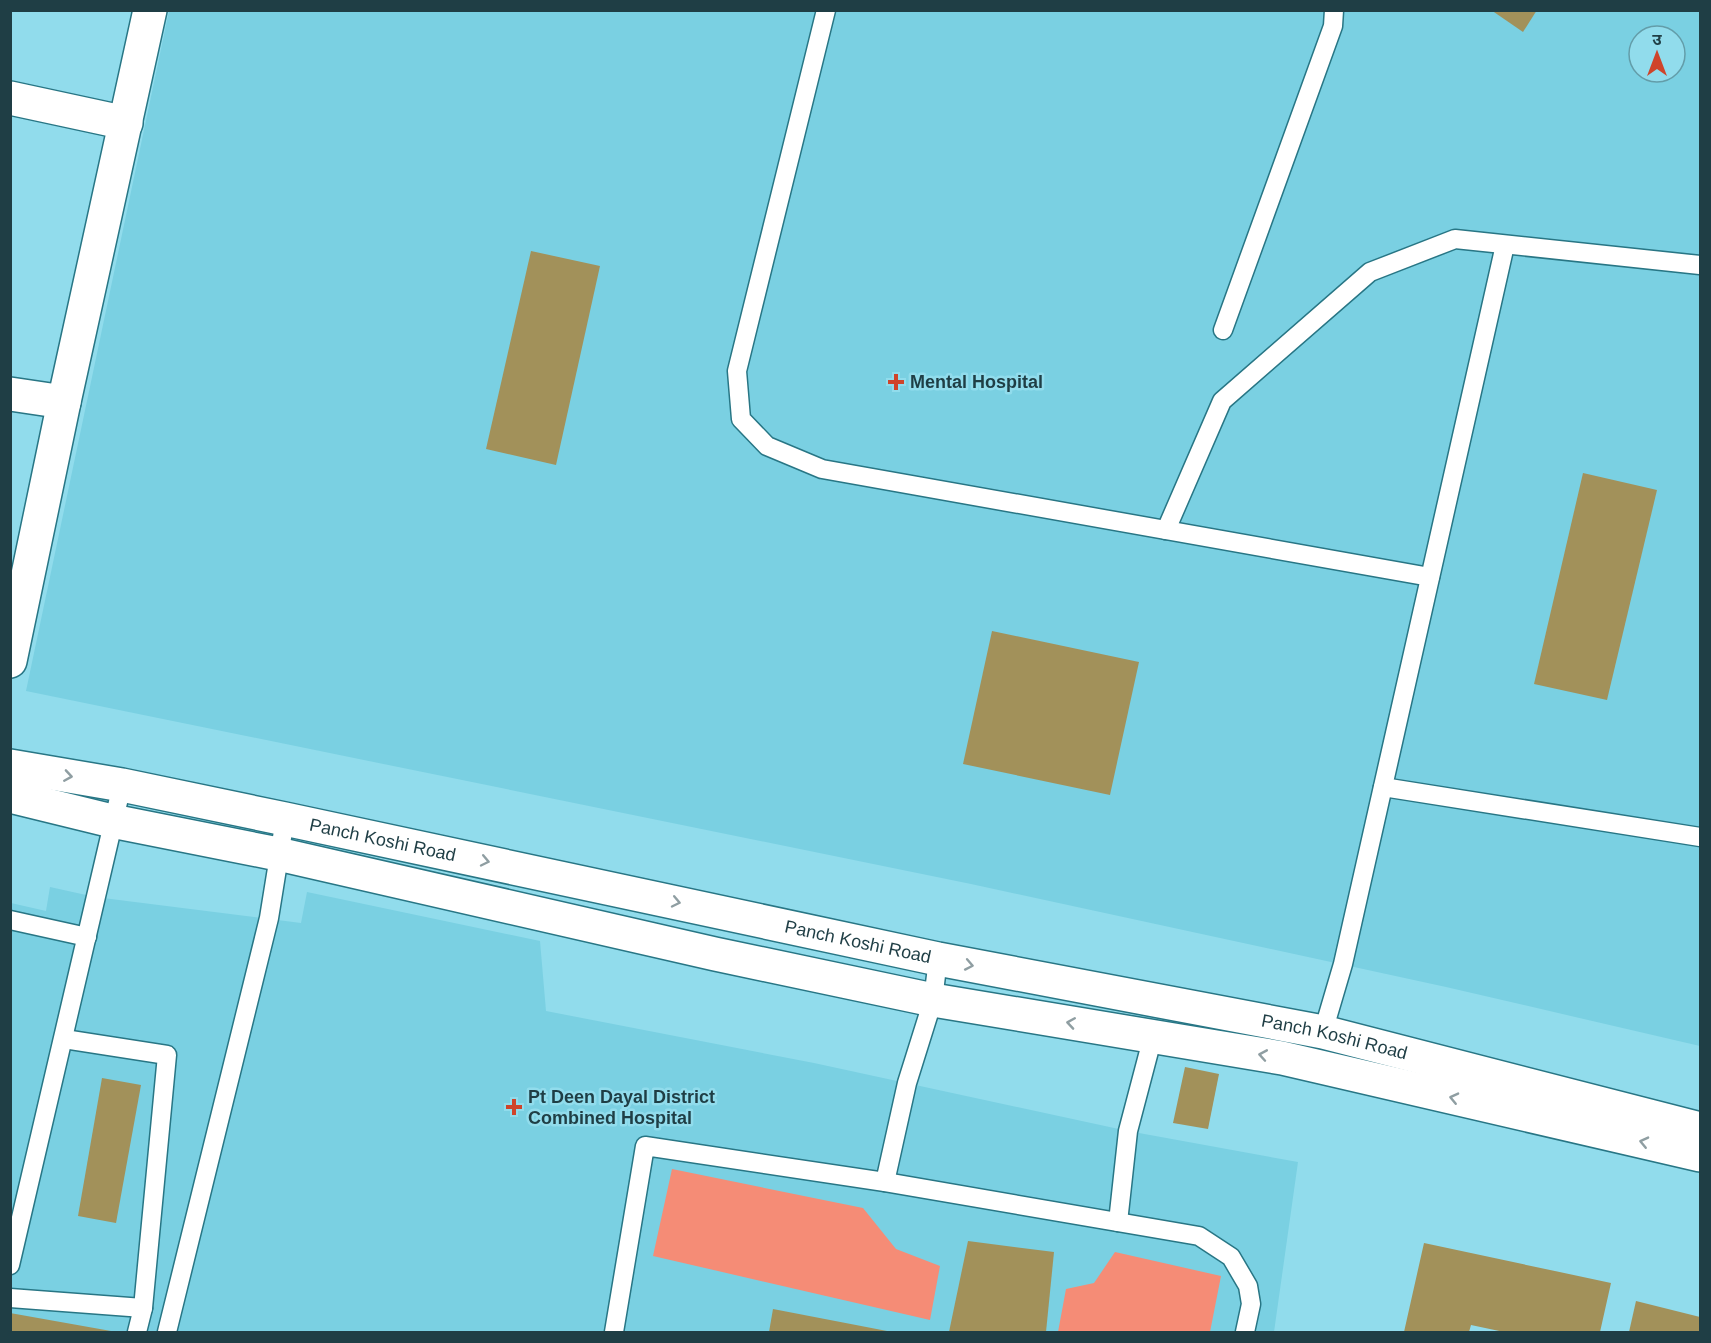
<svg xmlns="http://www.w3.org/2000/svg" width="1711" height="1343" font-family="Arial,'Noto Sans Devanagari',sans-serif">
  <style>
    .built { fill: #7ad0e2; fill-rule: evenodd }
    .green { fill: #f58c76 }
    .building { fill: #a2915a }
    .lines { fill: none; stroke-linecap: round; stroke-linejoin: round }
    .lane-casing { stroke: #287685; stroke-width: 21 }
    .street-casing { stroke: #287685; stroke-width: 36 }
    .secondary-casing { stroke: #287685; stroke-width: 36 }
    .lane { stroke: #fff; stroke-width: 18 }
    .street { stroke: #fff; stroke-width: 33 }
    .secondary { stroke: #fff; stroke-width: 33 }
    .oneway { stroke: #8f9ea2 }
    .poi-dot { fill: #cf442a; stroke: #91dcec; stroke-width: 2 }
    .labels { text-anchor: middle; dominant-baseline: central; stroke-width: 5; stroke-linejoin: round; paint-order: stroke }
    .poi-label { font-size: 18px; font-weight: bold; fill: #1f3e45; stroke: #91dcec; text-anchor: start }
    .street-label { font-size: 18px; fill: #1f3e45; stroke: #91dcec }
  </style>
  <rect width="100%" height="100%" fill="#91dcec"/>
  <g class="built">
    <path d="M169,11H1700V1046L1446,987L971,884L26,691ZM1639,36H1675V72H1639Z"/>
    <polygon points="50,887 95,897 301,923 307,892 540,941 546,1011 814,1063 1128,1131 1298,1162 1274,1332 11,1332 11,903 46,911"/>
  </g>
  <g class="green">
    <polygon points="672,1169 863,1208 896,1249 940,1266 930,1320 653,1256"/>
    <polygon points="1115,1252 1221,1276 1210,1332 1058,1332 1066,1289 1094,1283"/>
  </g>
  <g class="building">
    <polygon points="1491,10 1537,10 1523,32"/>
    <polygon points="531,251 600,266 556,465 486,449"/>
    <polygon points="1583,473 1657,490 1607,700 1534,684"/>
    <polygon points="992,631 1139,662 1110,795 963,764"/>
    <polygon points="1185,1067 1219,1074 1208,1129 1173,1123"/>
    <polygon points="102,1078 141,1085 116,1223 78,1216"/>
    <polygon points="968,1241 1054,1252 1046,1332 949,1332"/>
    <polygon points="1424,1243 1611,1283 1600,1332 1504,1332 1471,1325 1469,1332 1404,1332"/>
    <polygon points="1636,1301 1700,1317 1700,1332 1629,1332"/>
    <polygon points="773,1309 887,1331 887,1332 769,1332"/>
    <polygon points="10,1313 111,1331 111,1332 10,1332"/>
  </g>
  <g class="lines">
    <g class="lane-casing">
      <g id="lane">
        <polyline points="826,10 737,371 741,419 767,446 822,469 1430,577"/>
        <polyline points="1223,330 1333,26 1334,10"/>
        <polyline points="1166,530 1222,401 1370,272 1455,239 1700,265"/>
        <polyline points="1383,787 1700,837"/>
        <polyline points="10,920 87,937"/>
        <polyline points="1323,1032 1343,964 1505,245"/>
        <polyline points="64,1039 167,1055 143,1308 137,1332"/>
        <polyline points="885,1182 907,1083 933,1000 938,959"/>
        <polyline points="1118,1222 1128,1131 1153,1036"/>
        <polyline points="10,1265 122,785"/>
        <polyline points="10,1298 143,1308"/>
        <polyline points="167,1332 269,918 285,819"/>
        <polyline points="614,1332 645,1146 885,1182 1199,1236 1231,1257 1248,1286 1251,1304 1245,1332"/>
      </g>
    </g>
    <g class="street-casing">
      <g id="street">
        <polyline points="10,98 126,123"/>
        <polyline points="10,394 64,402"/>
        <polyline points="10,661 64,402 150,10"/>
      </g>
    </g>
    <g class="secondary-casing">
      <g id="secondary">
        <path id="s1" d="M10,766L122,785L285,819L938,959L1323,1032L1700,1129"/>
        <polyline points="10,796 112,821 278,854 715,954 933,1000 1282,1058 1700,1155"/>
      </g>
    </g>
    <use href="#lane" class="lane"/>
    <use href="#street" class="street"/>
    <use href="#secondary" class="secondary"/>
  </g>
  <defs><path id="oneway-chevron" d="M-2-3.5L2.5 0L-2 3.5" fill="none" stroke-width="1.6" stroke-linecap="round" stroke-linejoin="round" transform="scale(1.5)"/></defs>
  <g class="oneway">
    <use href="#oneway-chevron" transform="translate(68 776) rotate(9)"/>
    <use href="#oneway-chevron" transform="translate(485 861) rotate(12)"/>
    <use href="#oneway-chevron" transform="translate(676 902) rotate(12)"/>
    <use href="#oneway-chevron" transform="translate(969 965) rotate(11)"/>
    <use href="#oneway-chevron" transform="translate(1071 1023) rotate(-171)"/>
    <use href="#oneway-chevron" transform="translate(1263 1055) rotate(-170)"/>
    <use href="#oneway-chevron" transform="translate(1454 1098) rotate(-167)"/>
    <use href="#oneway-chevron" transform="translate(1644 1142) rotate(-167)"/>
  </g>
  <g class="poi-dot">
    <path d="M893 373h6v6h6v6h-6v6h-6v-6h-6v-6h6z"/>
    <path d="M511 1098h6v6h6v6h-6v6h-6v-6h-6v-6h6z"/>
  </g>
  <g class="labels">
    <g class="poi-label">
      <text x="910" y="382">Mental Hospital</text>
      <text x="528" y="1097">Pt Deen Dayal District<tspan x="528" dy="21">Combined Hospital</tspan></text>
    </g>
    <g class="street-label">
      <text stroke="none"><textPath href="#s1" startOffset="380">Panch Koshi Road</textPath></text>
      <text stroke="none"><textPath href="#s1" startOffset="866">Panch Koshi Road</textPath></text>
      <text stroke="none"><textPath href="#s1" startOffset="1352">Panch Koshi Road</textPath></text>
    </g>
  </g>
  <rect width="1711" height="1343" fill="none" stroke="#1f3e45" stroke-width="24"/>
  <g transform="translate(1657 54)"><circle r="28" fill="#91dcec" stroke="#639da9" stroke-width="1.5"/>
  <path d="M0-4.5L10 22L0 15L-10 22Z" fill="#cf442a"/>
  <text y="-9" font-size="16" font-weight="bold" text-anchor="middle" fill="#1f3e45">उ</text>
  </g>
</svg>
